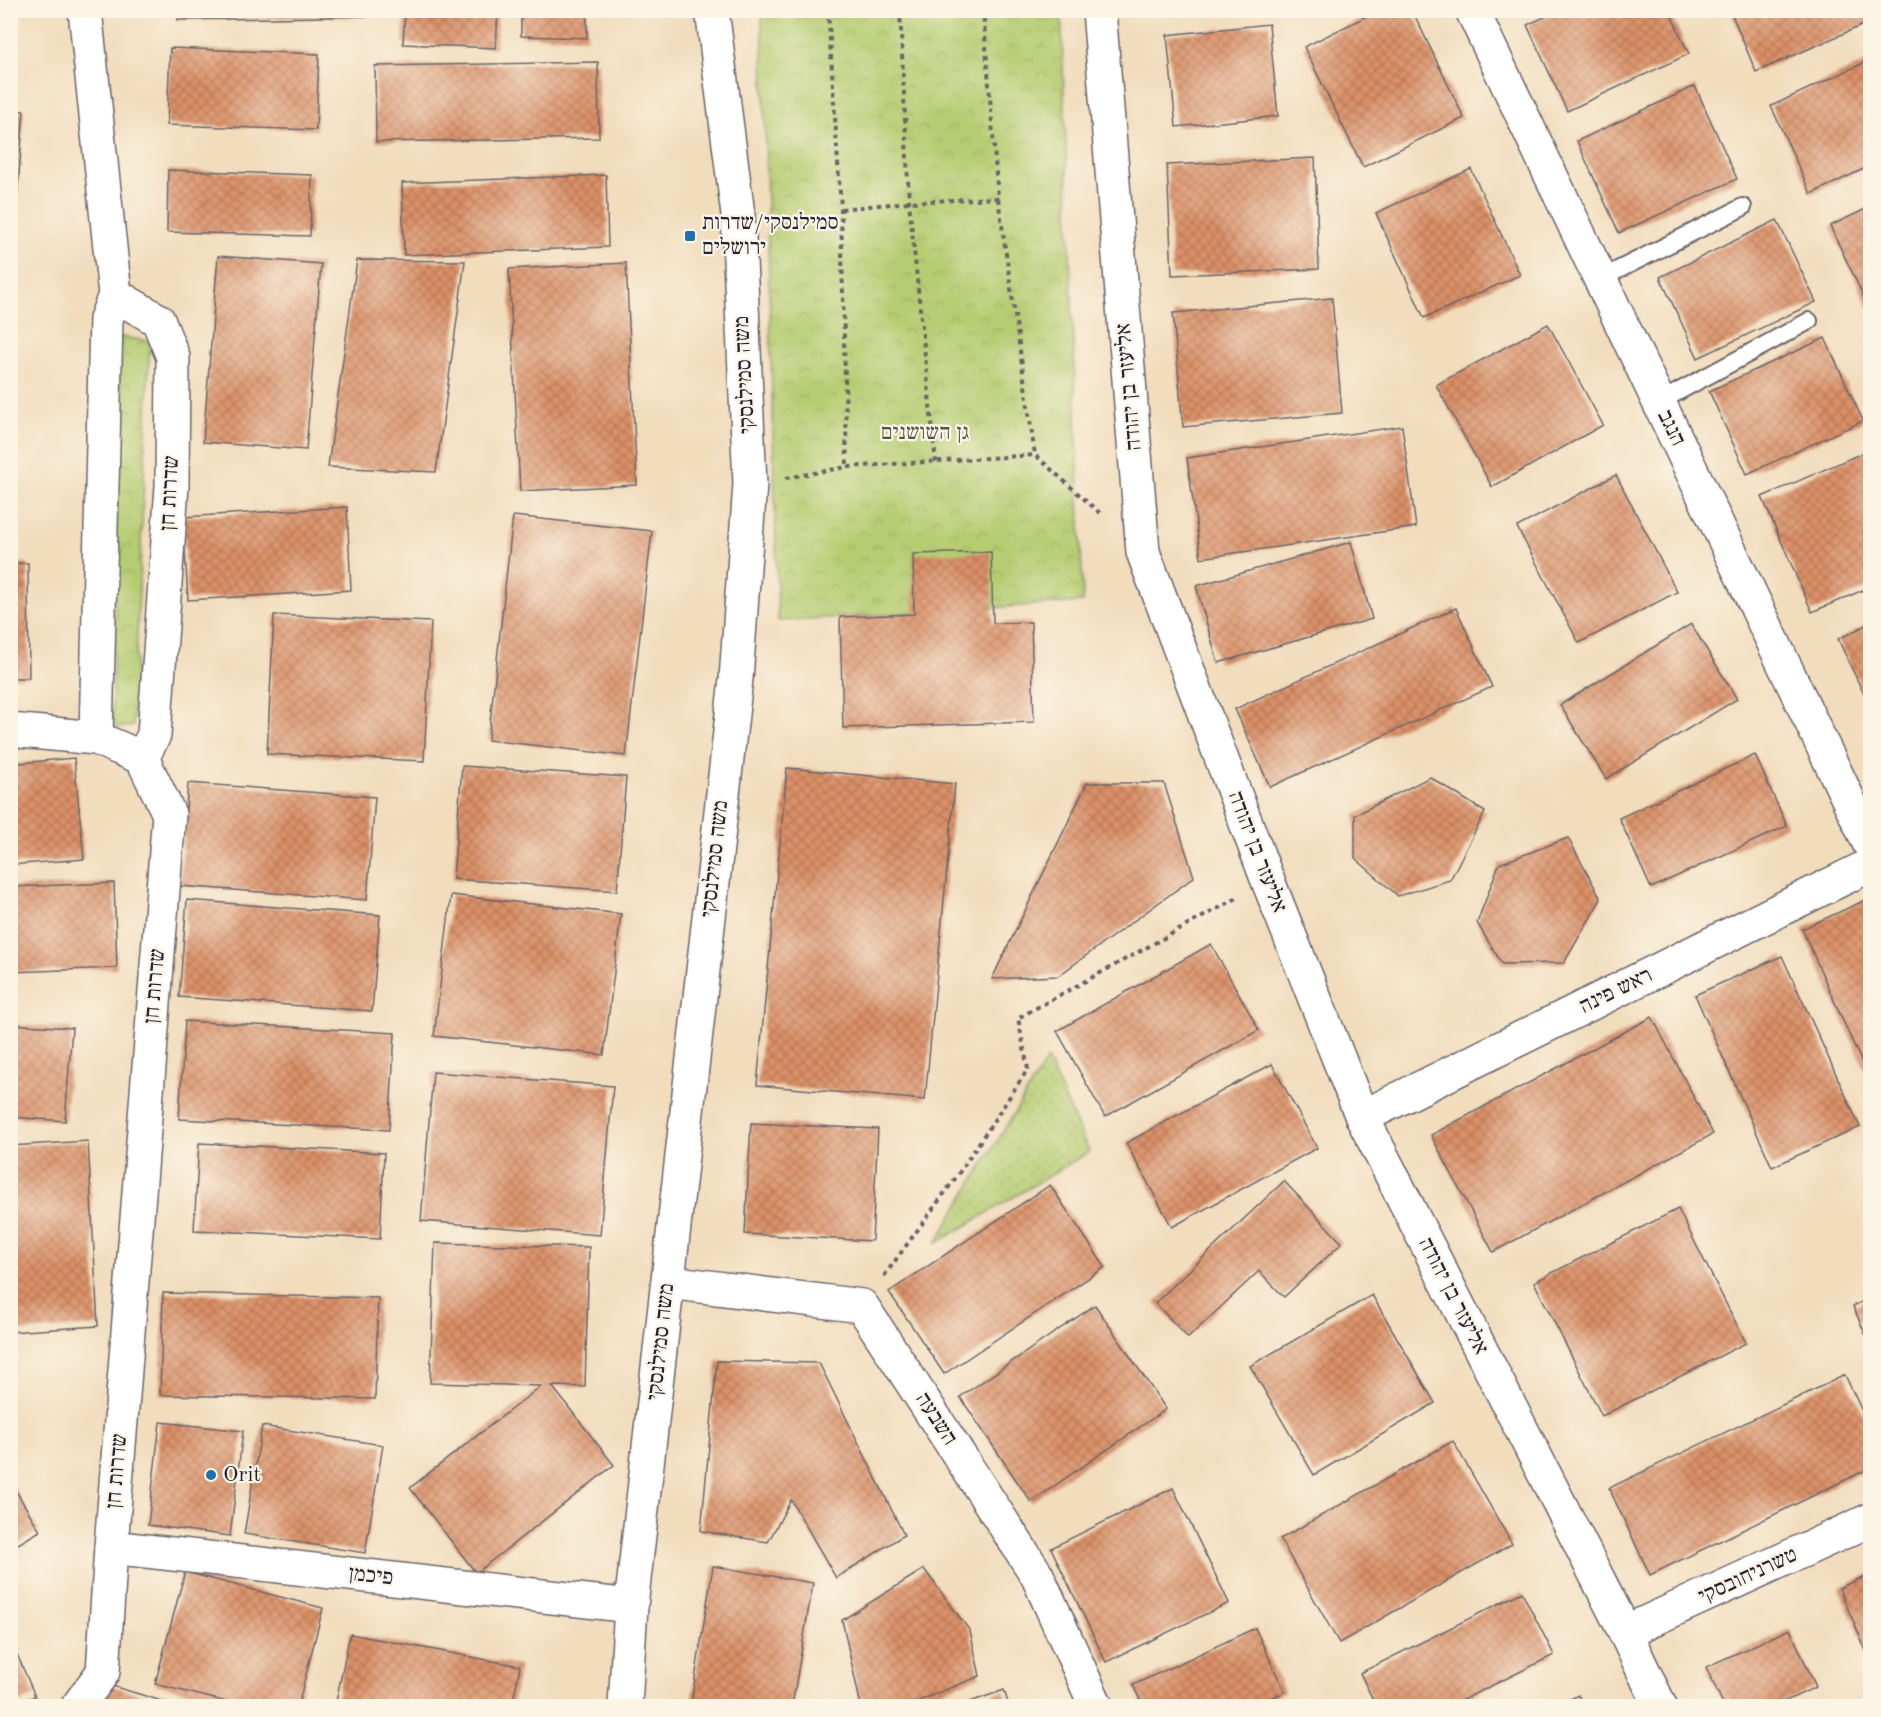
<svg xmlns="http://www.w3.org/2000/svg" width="1881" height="1717" font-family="'Old Standard TT','Frank Ruhl Libre',serif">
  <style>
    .park { fill: url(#park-crowns); stroke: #6c7756; stroke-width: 1.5 }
    .garden { fill: url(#garden-dots); stroke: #6c7756; stroke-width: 1.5 }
    .building { fill: url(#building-cross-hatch) }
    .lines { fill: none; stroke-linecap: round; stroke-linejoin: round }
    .lane-casing { stroke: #6a6368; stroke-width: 20 }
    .street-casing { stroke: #6a6368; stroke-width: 36 }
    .path { stroke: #6a6368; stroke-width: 4; stroke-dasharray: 4.5 4.5; stroke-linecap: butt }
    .lane { stroke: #fff; stroke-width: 16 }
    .street { stroke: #fff; stroke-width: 33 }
    .poi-dot { fill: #1f6fb2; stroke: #fcf5e5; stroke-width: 2 }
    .labels { text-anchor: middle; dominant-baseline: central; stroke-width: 4.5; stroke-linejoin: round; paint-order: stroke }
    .poi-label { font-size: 22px; fill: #22223b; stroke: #fcf5e5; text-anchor: start }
    .street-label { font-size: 22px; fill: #22223b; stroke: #fcf5e5 }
    .park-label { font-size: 22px; fill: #4e554b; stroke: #fcf5e5 }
  </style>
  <defs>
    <pattern id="park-crowns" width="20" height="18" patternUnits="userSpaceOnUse" patternTransform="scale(1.5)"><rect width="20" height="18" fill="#b5cc71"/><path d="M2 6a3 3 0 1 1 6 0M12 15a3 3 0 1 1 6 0" fill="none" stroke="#9baf63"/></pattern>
    <pattern id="garden-dots" width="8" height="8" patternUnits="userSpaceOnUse" patternTransform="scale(1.5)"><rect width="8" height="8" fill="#b5cc71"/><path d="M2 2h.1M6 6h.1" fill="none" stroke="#9baf63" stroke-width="1.8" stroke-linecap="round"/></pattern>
    <pattern id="building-cross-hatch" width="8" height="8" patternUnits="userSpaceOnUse" patternTransform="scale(1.5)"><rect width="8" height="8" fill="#dc9167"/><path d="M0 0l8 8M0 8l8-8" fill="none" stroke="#b27656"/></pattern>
  </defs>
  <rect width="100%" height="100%" fill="#fcf5e5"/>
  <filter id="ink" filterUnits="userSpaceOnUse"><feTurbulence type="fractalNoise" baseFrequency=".0167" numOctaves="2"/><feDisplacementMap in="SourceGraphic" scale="12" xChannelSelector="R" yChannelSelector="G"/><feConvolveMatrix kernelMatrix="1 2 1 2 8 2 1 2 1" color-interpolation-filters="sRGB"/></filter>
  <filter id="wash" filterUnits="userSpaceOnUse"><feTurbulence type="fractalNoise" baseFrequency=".008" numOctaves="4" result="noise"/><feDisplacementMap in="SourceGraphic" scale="24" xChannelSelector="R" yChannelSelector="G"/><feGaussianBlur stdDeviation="1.35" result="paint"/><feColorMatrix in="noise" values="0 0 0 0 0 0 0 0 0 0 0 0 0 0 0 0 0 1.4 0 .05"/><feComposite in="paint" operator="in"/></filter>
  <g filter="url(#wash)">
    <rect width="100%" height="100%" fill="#f1dcbc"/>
    <g class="park">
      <polygon points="762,11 1061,11 1083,602 778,621"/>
      <polygon points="120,337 150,341 133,726 112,728"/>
    </g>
    <polygon class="garden" points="1047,1059 1089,1152 935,1244"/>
    <g id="blocks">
      <g class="building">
        <polygon points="178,10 373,10 373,16 178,20"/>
        <polygon points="405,10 498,10 496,48 403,44"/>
        <polygon points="521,10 587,10 587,38 521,36"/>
        <polygon points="1379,10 1412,10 1464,118 1363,167 1304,47"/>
        <polygon points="1559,10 1669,10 1689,54 1567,111 1527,25"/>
        <polygon points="1730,10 1870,10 1870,22 1756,72"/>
        <polygon points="1269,24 1278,116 1176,127 1167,35"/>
        <polygon points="170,48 319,54 316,130 167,125"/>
        <polygon points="1870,60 1870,166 1811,194 1771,106"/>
        <polygon points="598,62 599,138 376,142 375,66"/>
        <polygon points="1695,86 1737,179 1619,233 1577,141"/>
        <polygon points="10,110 24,111 13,250 10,249"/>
        <polygon points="1315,158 1319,269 1172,275 1167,165"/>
        <polygon points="1471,169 1520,275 1424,318 1376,213"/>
        <polygon points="168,170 312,175 310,236 167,232"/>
        <polygon points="606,175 608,247 404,255 402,183"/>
        <polygon points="1870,207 1870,307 1869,308 1830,226"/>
        <polygon points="1777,220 1816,302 1698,358 1660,277"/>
        <polygon points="218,256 321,264 306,450 203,442"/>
        <polygon points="357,260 465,261 436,472 328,467"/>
        <polygon points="626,263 637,485 520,491 509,269"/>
        <polygon points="1332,298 1342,413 1183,427 1173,313"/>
        <polygon points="1548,324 1603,425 1492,487 1436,385"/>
        <polygon points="1825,338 1863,421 1747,474 1709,391"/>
        <polygon points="1402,426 1416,527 1201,558 1187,458"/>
        <polygon points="1869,450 1870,454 1870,587 1812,612 1762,497"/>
        <polygon points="1616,475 1677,592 1579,643 1517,527"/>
        <polygon points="347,507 351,590 188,600 183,517"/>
        <polygon points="513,516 652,531 626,756 488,740"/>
        <polygon points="1351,542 1372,619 1218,663 1196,586"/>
        <polygon points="991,552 993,623 1031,622 1034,722 843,728 840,617 914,614 913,554"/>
        <polygon points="28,563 29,678 10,678 10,564"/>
        <polygon points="1456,608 1492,687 1270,787 1235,709"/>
        <polygon points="274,615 431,622 424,761 267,754"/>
        <polygon points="1870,623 1870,707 1838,639"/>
        <polygon points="1691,624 1737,699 1606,779 1560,705"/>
        <polygon points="1755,755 1787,826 1651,888 1619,818"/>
        <polygon points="74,758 84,859 10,865 10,764"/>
        <polygon points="462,766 626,777 617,891 453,879"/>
        <polygon points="787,768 955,784 925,1100 757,1085"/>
        <polygon points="1430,777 1485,812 1450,880 1398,896 1355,858 1355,815"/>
        <polygon points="188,783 375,797 367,900 180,886"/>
        <polygon points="1087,783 1164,783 1194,877 1058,976 992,979"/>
        <polygon points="1568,838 1601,899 1564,963 1502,964 1477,923 1499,864"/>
        <polygon points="114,883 117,968 10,972 10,887"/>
        <polygon points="451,895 621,914 604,1055 434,1036"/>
        <polygon points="1870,898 1870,1081 1802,929"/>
        <polygon points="187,900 380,915 372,1011 179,997"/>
        <polygon points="1211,944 1259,1030 1105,1117 1057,1031"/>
        <polygon points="1782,956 1860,1127 1772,1167 1695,995"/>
        <polygon points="1652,1017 1713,1134 1493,1252 1431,1135"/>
        <polygon points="185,1021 395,1033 389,1130 179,1119"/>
        <polygon points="10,1024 72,1028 65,1121 10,1117"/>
        <polygon points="1272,1064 1317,1148 1172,1227 1126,1143"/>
        <polygon points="433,1072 613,1086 600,1235 421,1221"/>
        <polygon points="751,1123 878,1129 872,1241 745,1234"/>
        <polygon points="88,1141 98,1326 10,1332 10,1146"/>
        <polygon points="199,1143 384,1153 380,1239 194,1230"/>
        <polygon points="1284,1181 1342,1243 1284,1297 1259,1271 1188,1338 1155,1303"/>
        <polygon points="1050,1185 1105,1267 944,1374 889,1292"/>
        <polygon points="1678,1209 1746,1343 1602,1416 1534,1282"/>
        <polygon points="435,1243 589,1247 585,1387 552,1386 614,1465 476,1573 410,1488 541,1386 430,1383"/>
        <polygon points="163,1293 378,1298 375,1399 160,1395"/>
        <polygon points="1372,1295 1435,1403 1314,1475 1250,1366"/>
        <polygon points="1870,1298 1870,1345 1853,1306"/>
        <polygon points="1095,1305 1166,1409 1031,1502 960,1397"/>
        <polygon points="717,1361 819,1363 904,1535 836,1578 791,1500 768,1542 701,1531"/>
        <polygon points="1845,1375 1870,1428 1870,1468 1650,1575 1609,1488"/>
        <polygon points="160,1422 243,1431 230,1536 148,1525"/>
        <polygon points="262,1426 383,1445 365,1553 244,1534"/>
        <polygon points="1453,1441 1512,1544 1339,1643 1280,1539"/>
        <polygon points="10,1481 40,1531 10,1549"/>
        <polygon points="1173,1488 1229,1603 1106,1662 1051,1548"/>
        <polygon points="713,1566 813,1583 792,1706 703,1706 691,1704"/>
        <polygon points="924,1569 970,1631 980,1676 906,1706 861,1706 842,1620"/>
        <polygon points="185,1572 323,1608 298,1706 243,1706 155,1684"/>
        <polygon points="1870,1574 1870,1660 1839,1588"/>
        <polygon points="1522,1592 1554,1655 1450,1706 1376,1706 1360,1673"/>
        <polygon points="1255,1628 1285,1692 1254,1706 1143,1706 1133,1685"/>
        <polygon points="1790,1629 1816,1687 1775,1706 1724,1706 1706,1667"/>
        <polygon points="350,1634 520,1666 512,1706 335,1706"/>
        <polygon points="10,1638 35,1696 11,1706 10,1706"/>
        <polygon points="106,1684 178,1706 104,1706"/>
        <polygon points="1004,1690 1009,1706 959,1706"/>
        <polygon points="1578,1695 1584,1706 1558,1706"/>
      </g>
    </g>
  </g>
  <g filter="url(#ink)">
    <use href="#blocks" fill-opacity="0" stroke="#6a6368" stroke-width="1.5"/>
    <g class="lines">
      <g class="lane-casing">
        <g id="lane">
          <polyline points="1600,279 1743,207"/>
          <polyline points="1659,402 1809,321"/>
        </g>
      </g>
      <g class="street-casing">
        <g id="street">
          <polyline points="85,10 115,295 106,319 96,738"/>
          <polyline points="1099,10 1143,552 1268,881 1362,1117 1625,1632 1660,1706"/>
          <polyline points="1472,10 1870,845"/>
          <polyline points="115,295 158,320 173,357 172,486 154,735 142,758"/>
          <polyline points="10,730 96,738 142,758"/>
          <polyline points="1362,1117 1870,865"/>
          <polyline points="668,1282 862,1306 1037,1575 1096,1706"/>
          <polyline points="111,1547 631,1606"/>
          <polyline points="1625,1632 1870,1520"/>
          <polyline points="78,1706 103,1672 111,1547 169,814 142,758"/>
          <polyline points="625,1706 631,1606 736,679 750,484 738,215 712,10"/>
        </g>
      </g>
      <g class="path">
        <polyline points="828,10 841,209 847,467"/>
        <polyline points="900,10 909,202 936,462"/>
        <polyline points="983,10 998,198 1035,455"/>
        <polyline points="841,209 909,202 998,198"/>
        <polyline points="786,478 847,467 1035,455 1102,515"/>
        <polyline points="884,1276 957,1176 1028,1069 1018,1018 1237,898"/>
      </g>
      <use href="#lane" class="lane"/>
      <use href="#street" class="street"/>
    </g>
  </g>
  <g class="poi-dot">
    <rect x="684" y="230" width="12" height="12" rx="3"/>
    <circle cx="211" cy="1475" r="6"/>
  </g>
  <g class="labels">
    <g class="poi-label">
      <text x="702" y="223">סמילנסקי/שדרות<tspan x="702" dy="25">ירושלים</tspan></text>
      <text x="223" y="1475">Orit</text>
    </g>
    <g class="street-label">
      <text transform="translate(745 375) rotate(-93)">משה סמילנסקי</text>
      <text transform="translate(1129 387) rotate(-95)">אליעזר בן יהודה</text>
      <text transform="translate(1671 428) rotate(64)">הנגב</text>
      <text transform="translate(170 493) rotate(-87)">שדרות חן</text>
      <text transform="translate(1257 852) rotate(69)">אליעזר בן יהודה</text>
      <text transform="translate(715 859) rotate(-84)">משה סמילנסקי</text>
      <text transform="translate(155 986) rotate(-85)">שדרות חן</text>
      <text transform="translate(1616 991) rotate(-26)">ראש פינה</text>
      <text transform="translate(1453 1296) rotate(63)">אליעזר בן יהודה</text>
      <text transform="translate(661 1342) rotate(-84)">משה סמילנסקי</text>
      <text transform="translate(936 1419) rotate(57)">השבעה</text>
      <text transform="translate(117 1471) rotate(-85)">שדרות חן</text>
      <text transform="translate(371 1576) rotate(6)">פיכמן</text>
      <text transform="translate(1748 1576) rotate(-25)">טשרניחובסקי</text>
    </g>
    <g class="park-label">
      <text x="925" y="433">גן השושנים</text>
    </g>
  </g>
  <rect width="1881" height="1717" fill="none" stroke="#fcf5e5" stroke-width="36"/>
</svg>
